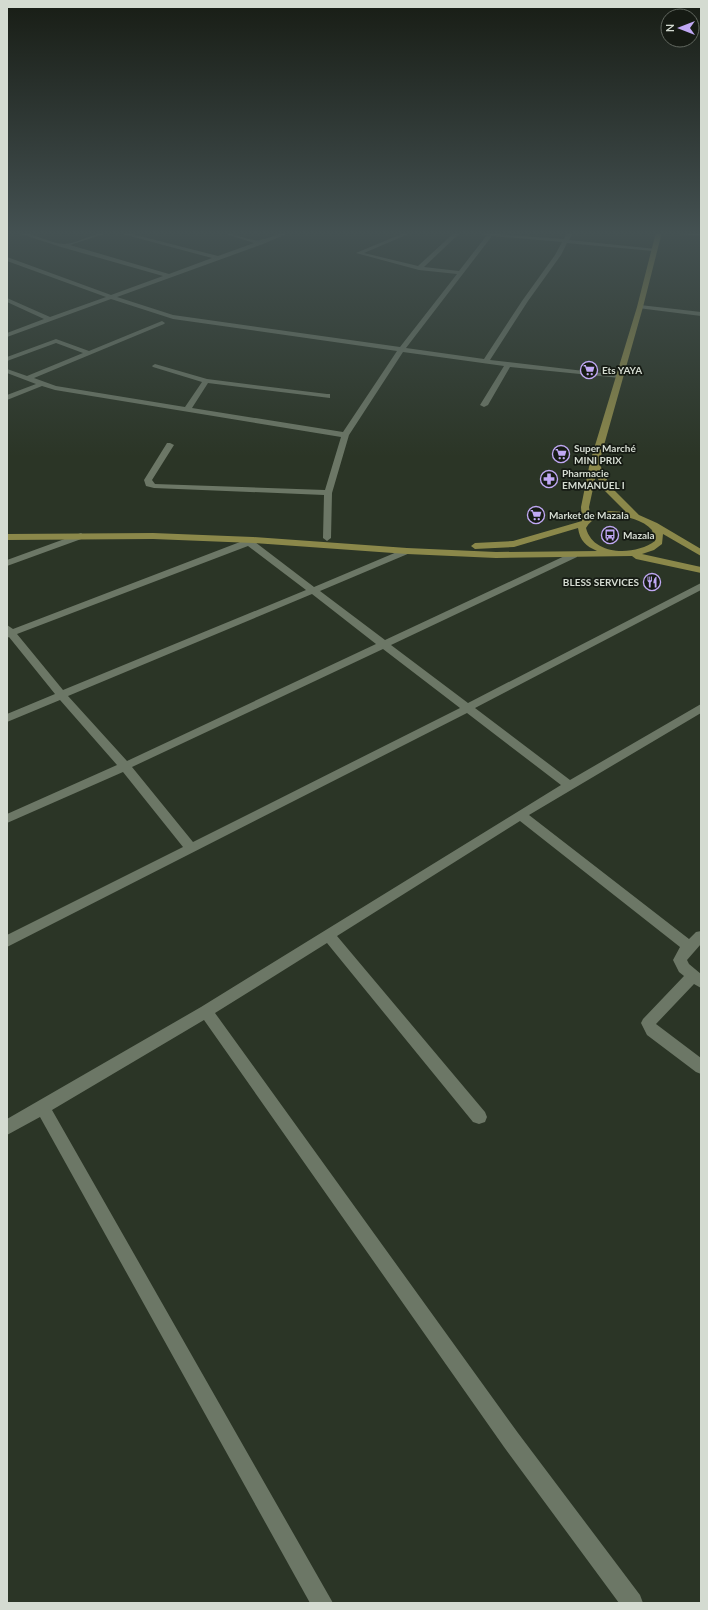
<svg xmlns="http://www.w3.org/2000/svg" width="708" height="1610" font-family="Lato,sans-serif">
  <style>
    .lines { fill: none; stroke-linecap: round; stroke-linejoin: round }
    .minor { fill: #6c7766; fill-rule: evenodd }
    .major { fill: #8b884a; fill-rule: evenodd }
    .labels { text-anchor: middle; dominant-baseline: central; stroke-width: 3.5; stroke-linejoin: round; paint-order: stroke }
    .far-poi-label { font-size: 10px; font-weight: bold; fill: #d4dbd1; stroke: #161b14; text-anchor: start }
  </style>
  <rect width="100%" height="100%" fill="#2b3526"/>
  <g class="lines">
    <g class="minor">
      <path d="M15,232C32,231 47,243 64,244C77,244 94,232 110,232L70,245L169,274L212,258L115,232H124L218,256L254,243L220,232C233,232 250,242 260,240C271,238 279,232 291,232L263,244L117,297L173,315L400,347L457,274L419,270L356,253L406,232H413L364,253L418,266L455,232H461L424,267L459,271L487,235L467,232L564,239L567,232H573L569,240L656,249L653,251L567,243L561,255L528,301L490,360L618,375L621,377L620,378L510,367L488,405L484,407L480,405L504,366L403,352L349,435L332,493L331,538L327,541L323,538L324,495L154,488L146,486L144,480L167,443H170L174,445L152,480L155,484L325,490L341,437L55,390L42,386L7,400V395L36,384L7,373V369L27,376L83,353L56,343L7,361V357L56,339L89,351L162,321L165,323L164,324L34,378L56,386L185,407L202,382L153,367L152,366L155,364L207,379L327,394H330V398L208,383L192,408L343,432L397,351L173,319L111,299L7,337V333L44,319L7,302V298L50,317L106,297L7,261V257L111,295L163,276L61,247ZM492,236L562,242L555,255L522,301L484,359L406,348Z"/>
      <polygon points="675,232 701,232 701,236 678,234"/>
      <polygon points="640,305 701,312 701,316 638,308 638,306"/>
      <polygon points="81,533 85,536 84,538 7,566 7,560"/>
      <path d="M253,537L257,540L255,542L314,587L404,549H410V553L320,591L385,640L571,553H577V557L391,645L468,703L701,583V590L475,708L570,780L701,704V713L529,815L689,939L696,932L701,931V944L687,960L689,964L701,974V988L694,984L656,1024L701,1058V1074L696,1072L647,1035L641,1023L643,1019L684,976L679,972L673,960L680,947L520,821L337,936L485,1112L487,1117L485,1122L479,1124L473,1122L327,943L215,1013L518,1433L640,1595L643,1603H619L504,1447L204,1020L52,1110L333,1603H310L40,1117L7,1135V1119L201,1007L561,785L467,713L7,947V935L183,847L123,772L7,823V814L117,765L60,700L7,722V714L55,694L9,637L7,638V625L13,629ZM248,546L306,590L63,690L17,634ZM312,594L376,644L127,761L68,696ZM383,649L460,708L193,842L132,767Z"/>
    </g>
    <path class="major" d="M656,232H662L643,307L599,463L610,486L639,515L657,523L701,549V556L663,534L662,544L654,550L642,554L701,567V573L636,559L632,556L496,558L407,554L253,543L153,539L7,540V534L153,533L253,537L407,548L496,552L597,551C586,546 580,541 578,528L514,547L475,549L471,546L475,543L513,541L582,521L581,507L590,462L637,307ZM596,475L603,489L626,512L609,511L590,515L589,507ZM614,516C627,516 643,520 652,530L655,541C635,556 593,556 586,528C592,517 603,516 614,516Z"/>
  </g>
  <linearGradient id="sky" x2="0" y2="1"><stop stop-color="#181d15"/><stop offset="0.51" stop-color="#445152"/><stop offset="1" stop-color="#445152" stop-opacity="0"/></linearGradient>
  <rect width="708" height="457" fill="url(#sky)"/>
  <defs>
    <g id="supermarket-ring" transform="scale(0.9)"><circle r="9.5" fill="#161b14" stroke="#c0a8f4" stroke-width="1.5"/><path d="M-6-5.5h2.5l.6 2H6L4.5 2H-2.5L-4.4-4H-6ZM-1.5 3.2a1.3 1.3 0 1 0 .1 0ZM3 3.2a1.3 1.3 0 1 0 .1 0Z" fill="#c0a8f4"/></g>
    <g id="pharmacy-ring" transform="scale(0.9)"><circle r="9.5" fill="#161b14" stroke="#c0a8f4" stroke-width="1.5"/><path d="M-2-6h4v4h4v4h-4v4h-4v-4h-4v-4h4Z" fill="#c0a8f4"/></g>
    <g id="bus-ring" transform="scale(0.9)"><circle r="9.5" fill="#161b14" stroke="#c0a8f4" stroke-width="1.5"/><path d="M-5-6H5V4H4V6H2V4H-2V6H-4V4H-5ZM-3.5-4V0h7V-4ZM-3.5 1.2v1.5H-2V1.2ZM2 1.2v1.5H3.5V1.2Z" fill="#c0a8f4"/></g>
    <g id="restaurant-ring" transform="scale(0.9)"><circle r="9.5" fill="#161b14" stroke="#c0a8f4" stroke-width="1.5"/><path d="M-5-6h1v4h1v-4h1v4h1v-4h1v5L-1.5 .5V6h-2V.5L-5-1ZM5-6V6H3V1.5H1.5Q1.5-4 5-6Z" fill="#c0a8f4"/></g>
  </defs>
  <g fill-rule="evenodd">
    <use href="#supermarket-ring" x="589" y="370"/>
    <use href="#supermarket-ring" x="561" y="454"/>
    <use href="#pharmacy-ring" x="549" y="479"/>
    <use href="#supermarket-ring" x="536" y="515"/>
    <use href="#bus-ring" x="610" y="535"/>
    <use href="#restaurant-ring" x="652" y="582"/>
  </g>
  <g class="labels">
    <g class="far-poi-label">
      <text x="602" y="370">Ets YAYA</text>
      <text x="574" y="448">Super Marché<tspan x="574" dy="12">MINI PRIX</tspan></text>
      <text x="562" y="473">Pharmacie<tspan x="562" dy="12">EMMANUEL I</tspan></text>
      <text x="549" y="515">Market de Mazala</text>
      <text x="623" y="535">Mazala</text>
      <text x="639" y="582" text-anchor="end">BLESS SERVICES</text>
    </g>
  </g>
  <rect width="708" height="1610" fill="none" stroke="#d4dbd1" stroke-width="16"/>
  <g transform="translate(680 28) rotate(270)"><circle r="19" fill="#161b14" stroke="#626860"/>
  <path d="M0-3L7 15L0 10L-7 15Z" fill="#c0a8f4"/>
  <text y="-6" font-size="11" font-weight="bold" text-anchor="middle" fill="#d4dbd1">N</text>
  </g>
</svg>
